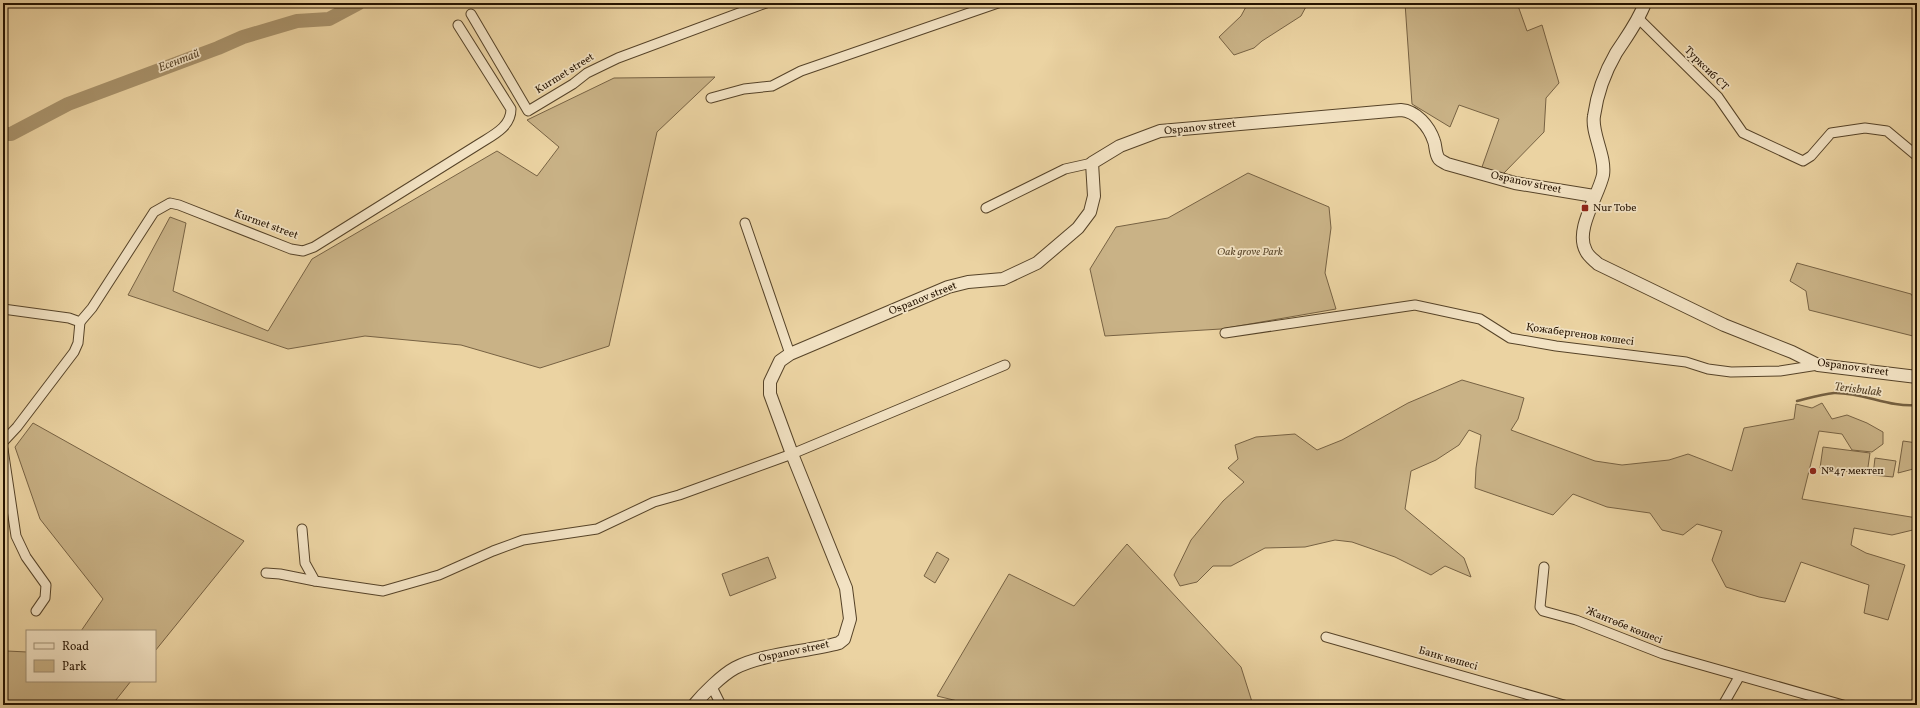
<svg xmlns="http://www.w3.org/2000/svg" width="1920" height="708" font-family="Vollkorn,serif">
  <style>
    .green { fill: #c9b286; stroke: #776243 }
    .lines { fill: none; stroke-linecap: round; stroke-linejoin: round }
    .stream { stroke: #745f40; stroke-width: 2.5 }
    .river { stroke: #a8926b; stroke-width: 14 }
    .minor-casing { stroke: #564328; stroke-width: 11 }
    .tertiary-casing { stroke: #564328; stroke-width: 14 }
    .minor { stroke: #f2e2c3; stroke-width: 9 }
    .tertiary { stroke: #f2e2c3; stroke-width: 12 }
    .poi-dot { fill: #8f2418; stroke: #f2e2c3; stroke-width: 1.5 }
    .labels { text-anchor: middle; dominant-baseline: central; stroke-width: 3.5; stroke-linejoin: round; paint-order: stroke }
    .street-label { font-size: 11px; fill: #251300; stroke: #f2e2c3 }
    .poi-label { font-size: 11px; fill: #251300; stroke: #f2e2c3; text-anchor: start }
    .park-label { font-size: 11px; font-style: italic; fill: #5e4b2f; stroke: #f2e2c3 }
    .water-label { font-size: 12px; font-style: italic; fill: #59462b; stroke: #f2e2c3 }
  </style>
  <rect width="100%" height="100%" fill="#ebd3a2"/>
  <filter id="stains"><feTurbulence type="fractalNoise" baseFrequency=".005" numOctaves="4"/><feColorMatrix values="0 0 0 0 .2 0 0 0 0 .09 0 0 0 0 .02 0 0 0 .5 -.17"/></filter>
  <radialGradient id="worn" r=".72"><stop offset=".6" stop-color="#630" stop-opacity="0"/><stop offset="1" stop-color="#630" stop-opacity=".3"/></radialGradient>
  <g class="green">
    <polygon points="1248,3 1308,3 1301,16 1262,41 1254,48 1234,55 1219,37 1241,16"/>
    <polygon points="1405,3 1517,3 1527,31 1542,25 1559,83 1546,98 1544,132 1503,174 1482,167 1499,119 1459,105 1450,127 1412,104"/>
    <polygon points="715,77 657,132 609,346 540,368 461,345 365,336 288,349 128,295 170,217 186,223 173,291 268,331 312,259 497,151 537,176 559,147 527,120 614,78"/>
    <polygon points="1248,173 1329,207 1331,228 1325,273 1336,309 1221,329 1105,336 1090,269 1116,227 1168,218"/>
    <polygon points="1797,263 1911,294 1917,303 1917,337 1809,310 1806,291 1790,281"/>
    <polygon points="1462,380 1524,398 1518,419 1511,430 1595,461 1622,465 1669,460 1688,454 1732,471 1744,428 1794,419 1796,404 1812,408 1822,403 1832,419 1847,415 1867,423 1883,432 1883,444 1872,452 1852,450 1842,434 1819,431 1802,499 1917,518 1917,529 1892,535 1854,528 1851,545 1866,553 1905,565 1888,620 1864,613 1869,585 1801,562 1785,602 1759,597 1726,587 1712,560 1722,531 1697,524 1683,535 1662,530 1650,513 1607,507 1573,494 1553,515 1475,488 1476,468 1481,435 1469,430 1459,445 1436,460 1411,471 1405,509 1464,558 1471,577 1445,566 1431,575 1395,557 1352,542 1335,540 1305,547 1265,548 1231,566 1213,566 1197,582 1180,586 1174,575 1191,540 1223,501 1244,482 1228,468 1238,459 1235,445 1256,437 1295,434 1317,450 1342,440 1408,403"/>
    <polygon points="33,423 244,541 155,651 155,631 81,631 103,599 40,519 15,447"/>
    <polygon points="1903,441 1917,443 1917,468 1898,473"/>
    <polygon points="1823,447 1870,453 1867,474 1820,468"/>
    <polygon points="1875,458 1896,461 1893,477 1873,475"/>
    <polygon points="1127,544 1241,667 1253,705 974,705 937,696 1009,574 1074,606"/>
    <polygon points="937,552 949,559 935,583 924,576"/>
    <polygon points="768,557 776,578 730,596 722,574"/>
    <polygon points="7,651 27,652 27,681 131,681 112,705 8,705 3,701 3,652"/>
  </g>
  <g class="lines">
    <path class="stream" d="M1797,401C1809,398 1822,394 1834,393C1862,392 1890,408 1917,405"/>
    <polyline class="river" points="3,134 11,134 68,104 218,48 243,37 297,21 329,19 359,3"/>
    <g class="minor-casing">
      <g id="minor">
        <polyline points="471,14 528,111 573,84 587,73 618,58 766,3"/>
        <polyline points="1639,19 1718,97 1743,133 1803,161 1811,156 1831,133 1865,128 1887,131 1917,156"/>
        <polyline points="711,98 744,89 772,86 801,71 998,3"/>
        <polyline points="986,208 1065,169 1092,163"/>
        <polyline points="745,223 790,354"/>
        <path d="M3,309L69,318L80,322L92,308L154,212L170,203L179,205L291,249L303,251L314,247L479,144C493,135 511,127 511,109L458,25"/>
        <polyline points="1225,333 1415,305 1480,319 1510,338 1556,346 1686,362 1708,369 1731,372 1780,371 1818,365"/>
        <polyline points="3,442 17,427 74,352 78,343 80,322"/>
        <polyline points="3,449 16,536 26,557 46,585 45,598 36,611"/>
        <polyline points="302,529 305,563 315,581 383,591 439,575 493,551 523,540 597,529 654,502 679,495 792,454 1005,365"/>
        <polyline points="1544,567 1540,607 1543,611 1576,620 1663,654 1843,705"/>
        <polyline points="266,573 280,574 315,581"/>
        <polyline points="1326,637 1564,705"/>
        <polyline points="712,687 721,705"/>
        <polyline points="1723,705 1739,677"/>
      </g>
    </g>
    <g class="tertiary-casing">
      <g id="tertiary">
        <path d="M1645,3C1638,22 1627,36 1616,53C1605,72 1597,94 1594,116C1591,133 1606,156 1603,175C1599,195 1574,230 1586,251C1588,256 1594,260 1598,264L1724,325L1792,352L1818,365L1917,377"/>
        <path d="M694,705C703,694 722,675 735,668C764,653 807,652 839,643L844,639L850,619L846,588L792,454L770,394V382L780,361L790,354L948,287L968,282L1003,279L1037,263L1078,228L1090,212L1094,196L1092,163L1120,146L1160,131L1401,110C1416,111 1429,126 1434,141C1436,146 1435,154 1439,159C1441,161 1444,162 1447,164L1515,183L1594,196"/>
      </g>
    </g>
    <use href="#minor" class="minor"/>
    <use href="#tertiary" class="tertiary"/>
  </g>
  <g class="poi-dot">
    <rect x="1581" y="204" width="8" height="8" rx="2"/>
    <circle cx="1813" cy="471" r="4"/>
  </g>
  <g class="labels">
    <g class="street-label">
      <text transform="translate(1706 69) rotate(45)">Турксиб СТ</text>
      <text transform="translate(565 74) rotate(-32)">Kurmet street</text>
      <text transform="translate(1200 128) rotate(-6)">Ospanov street</text>
      <text transform="translate(1526 183) rotate(12)">Ospanov street</text>
      <text transform="translate(266 225) rotate(20)">Kurmet street</text>
      <text transform="translate(923 299) rotate(-22)">Ospanov street</text>
      <text transform="translate(1580 335) rotate(8)">Қожабергенов көшесі</text>
      <text transform="translate(1853 368) rotate(8)">Ospanov street</text>
      <text transform="translate(1624 626) rotate(22)">Жантөбе көшесі</text>
      <text transform="translate(794 652) rotate(-12)">Ospanov street</text>
      <text transform="translate(1448 659) rotate(16)">Банк көшесі</text>
    </g>
    <g class="poi-label">
      <text x="1593" y="208">Nur Tobe</text>
      <text x="1821" y="471">№47 мектеп</text>
    </g>
    <g class="park-label">
      <text x="1250" y="252">Oak grove Park</text>
    </g>
    <g class="water-label">
      <text transform="translate(179 61) rotate(-21)">Есентай</text>
      <text transform="translate(1858 390) rotate(7)">Terisbulak</text>
    </g>
  </g>
  <rect width="1920" height="708" fill="none" stroke="#ebd3a2" stroke-width="16"/>
  <rect x="4" y="4" width="1912" height="700" fill="none" stroke="#251300" stroke-width="2"/>
  <rect x="8" y="8" width="1904" height="692" fill="none" stroke="#251300"/>
  <rect x="26" y="630" width="130" height="52" fill="#f2e2c3" stroke="#a08f75"/>
  <rect x="34" y="643" width="20" height="6" fill="#f2e2c3" stroke="#a08f75"/>
  <text x="62" y="650" font-size="12" fill="#251300">Road</text>
  <rect x="34" y="660" width="20" height="12" fill="#c9b286" stroke="#a08f75"/>
  <text x="62" y="670" font-size="12" fill="#251300">Park</text>
  <rect width="100%" height="100%" filter="url(#stains)"/>
  <rect width="100%" height="100%" fill="url(#worn)"/>
</svg>
